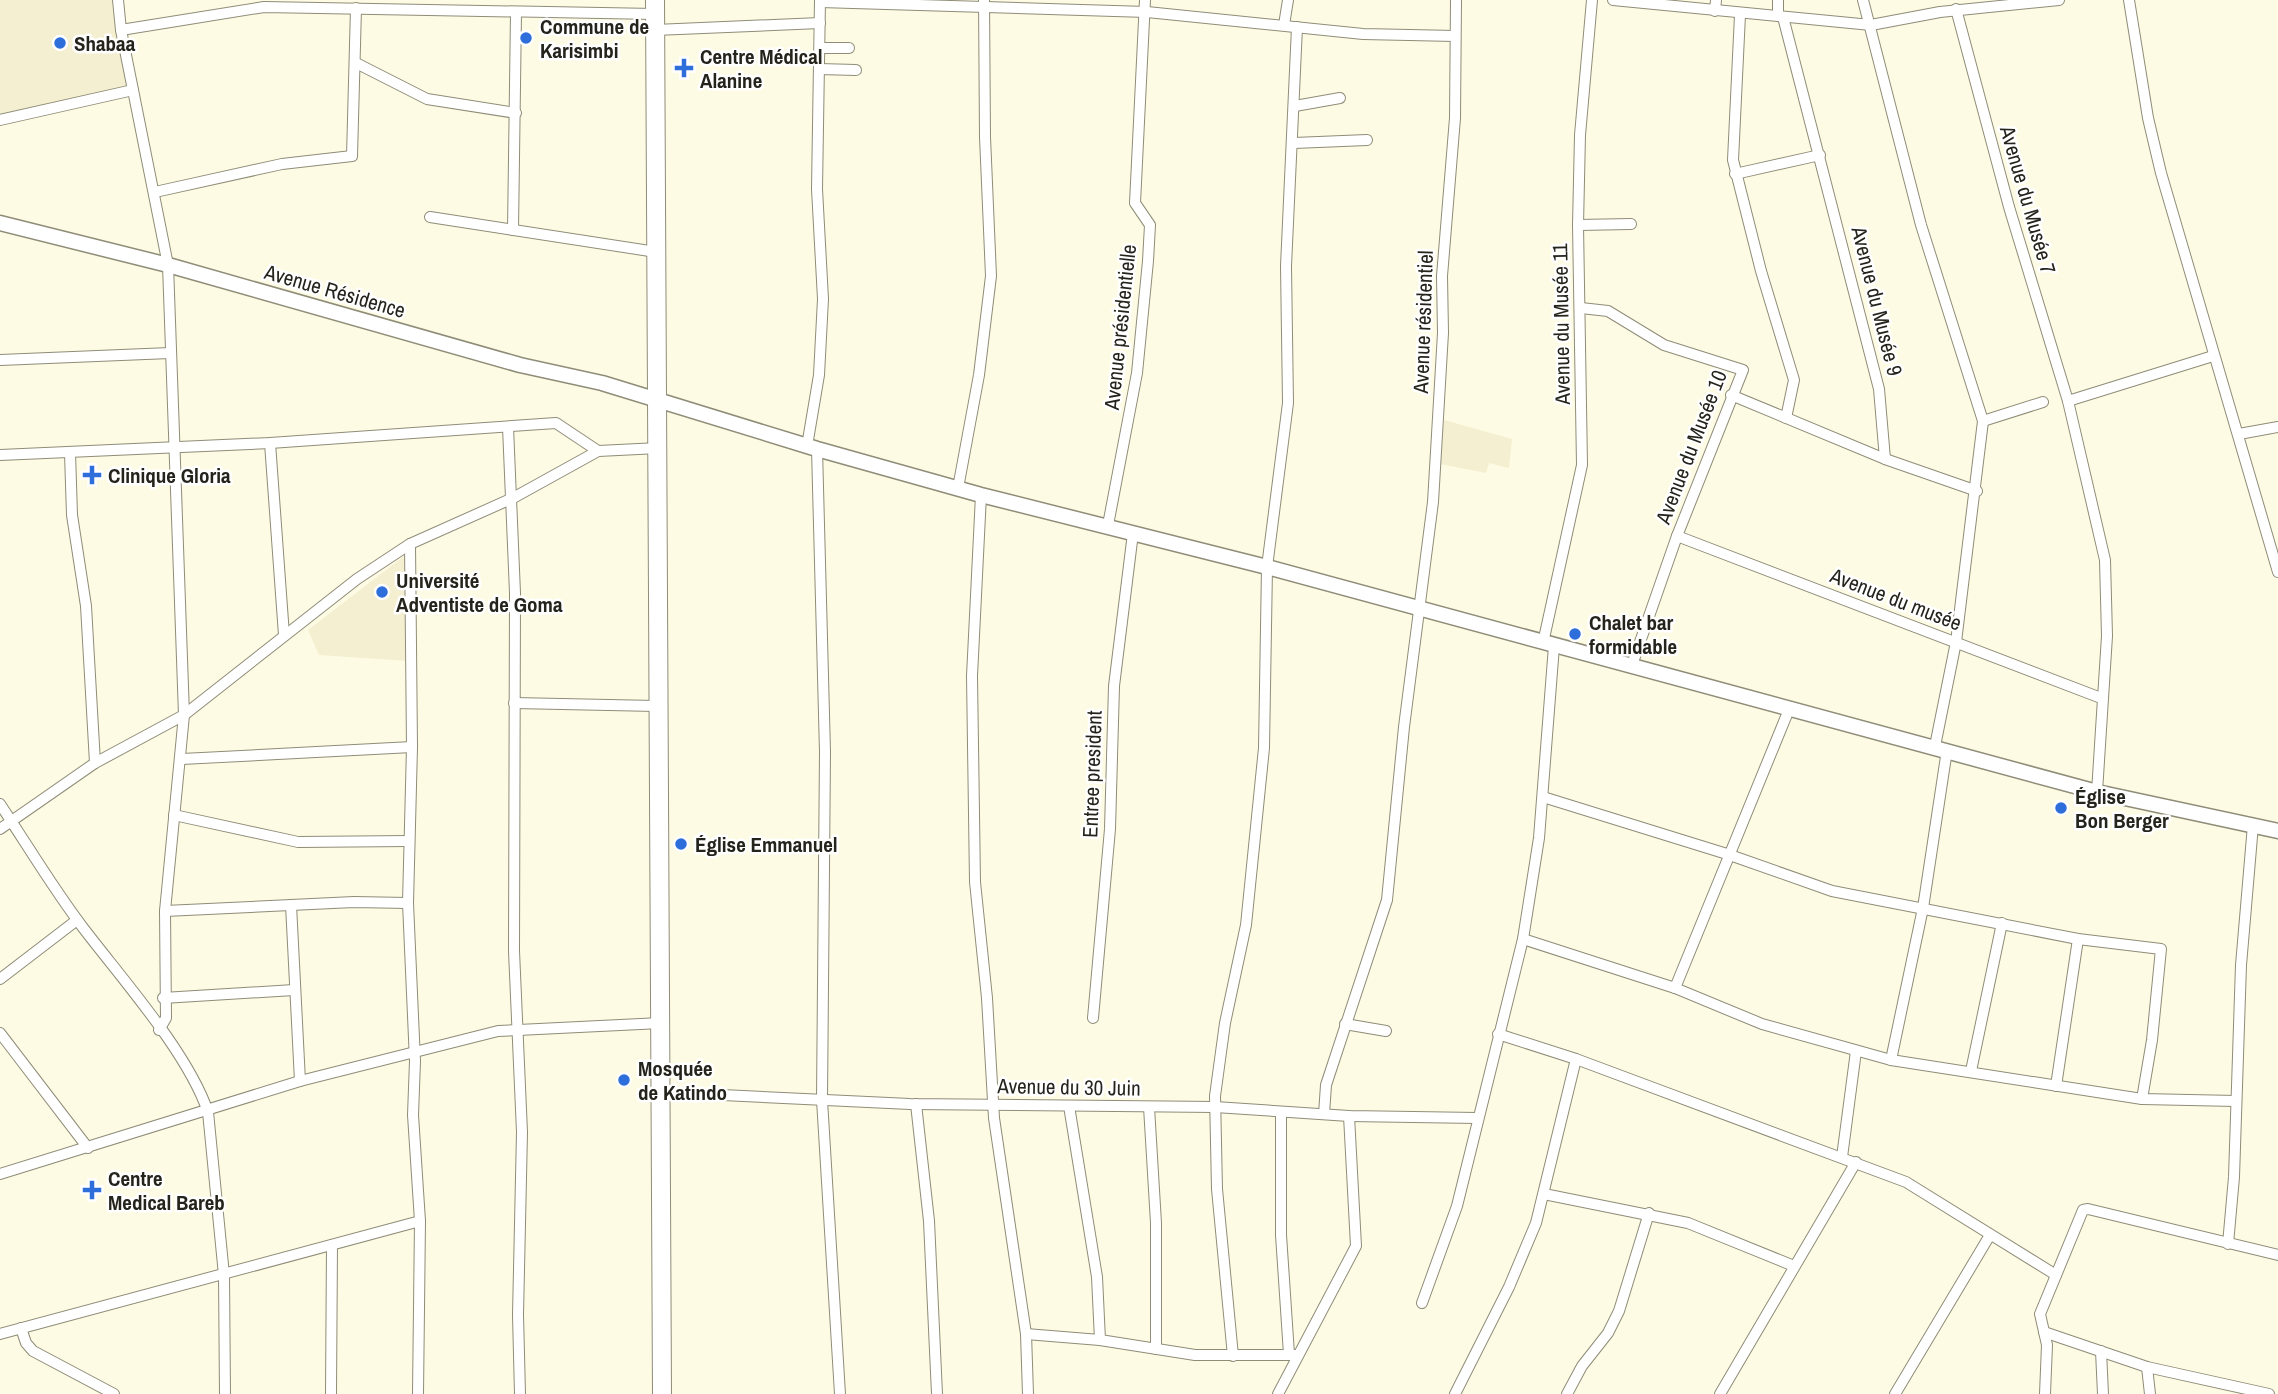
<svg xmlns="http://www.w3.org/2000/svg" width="2278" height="1394" font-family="'Archivo Narrow',sans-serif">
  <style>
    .built { fill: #f3efd0 }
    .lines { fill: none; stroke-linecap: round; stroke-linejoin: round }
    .street-casing { stroke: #8f8c78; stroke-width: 12 }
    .secondary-casing { stroke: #8f8c78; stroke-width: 17 }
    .highway-casing { stroke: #8f8c78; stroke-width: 20 }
    .street { stroke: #fff; stroke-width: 10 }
    .secondary { stroke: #fff; stroke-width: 14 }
    .highway { stroke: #fff; stroke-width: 18 }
    .poi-dot { fill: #2e6edb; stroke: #fff; stroke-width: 2.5 }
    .labels { text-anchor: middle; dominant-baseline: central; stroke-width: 5; stroke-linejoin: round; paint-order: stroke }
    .poi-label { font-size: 21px; font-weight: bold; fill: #25241c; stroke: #fff; text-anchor: start }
    .street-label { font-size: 21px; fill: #25241c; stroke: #fff }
  </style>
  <rect width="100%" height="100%" fill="#fefbe4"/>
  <g class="built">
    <polygon points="0,0 112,0 130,87 0,116"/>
    <polygon points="1444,420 1512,439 1509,468 1489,463 1486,473 1440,464"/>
    <polygon points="407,554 408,661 319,655 308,630"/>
  </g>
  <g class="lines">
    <g class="street-casing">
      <g id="street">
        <polyline points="118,0 121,30 168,265 184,715 165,911 166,1018 159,1030"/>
        <polyline points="1613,0 1871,25 1940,12 2059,0"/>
        <polyline points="1863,0 1921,225 1983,421 1956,642 1935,746"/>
        <polyline points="2129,0 2148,118 2161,173 2278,572"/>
        <polyline points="820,2 1147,12 1363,34 1455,36"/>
        <polyline points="1956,9 2009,207 2068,401 2105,560 2107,636 2097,792"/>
        <polyline points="1715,11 1716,0"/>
        <polyline points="1740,15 1733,160 1761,271 1794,380 1786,418"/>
        <polyline points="1778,16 1778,0"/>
        <polyline points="1783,17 1879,389 1885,459"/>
        <polyline points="1284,25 1288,0"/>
        <polyline points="121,30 264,7 655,14"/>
        <polyline points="655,30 820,23"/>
        <polyline points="820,48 849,48"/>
        <polyline points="356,63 427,99 516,113"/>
        <polyline points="819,69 856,70"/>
        <polyline points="1295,106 1340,98"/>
        <polyline points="0,120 133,90"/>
        <polyline points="1294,143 1367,140"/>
        <polyline points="1735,174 1820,155"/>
        <polyline points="155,192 282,164 352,156 356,8"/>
        <polyline points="430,217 656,252"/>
        <polyline points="1578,225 1631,224"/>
        <polyline points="513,230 516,13"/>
        <polyline points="1581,308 1608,311 1664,345 1743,370 1677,536 1632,665"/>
        <polyline points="0,360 170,353"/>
        <polyline points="1731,395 1885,459 1977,491"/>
        <polyline points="2068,401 2213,356"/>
        <polyline points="1983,421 2043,402"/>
        <polyline points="508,427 515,593 514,951 522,1132 518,1315 520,1394"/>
        <polyline points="2239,434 2278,427"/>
        <polyline points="270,443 284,635"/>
        <polyline points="807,446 819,375 823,299 817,189 820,0"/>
        <polyline points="817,449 825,752 822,1100 840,1394"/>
        <polyline points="70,453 72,515 86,606 95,763"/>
        <polyline points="0,455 270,443 556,423 598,451"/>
        <polyline points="958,488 979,375 991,276 985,137 984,0"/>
        <polyline points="981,495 972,676 975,882 987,998 994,1118 1026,1334 1028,1394"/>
        <polyline points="1108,525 1137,373 1148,261 1150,225 1135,203 1145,0"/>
        <polyline points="1677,536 2101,698"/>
        <polyline points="410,544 412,747 408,903 415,1061 413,1115 420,1221 418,1394"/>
        <polyline points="1543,643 1582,465 1578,225 1580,135 1592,0"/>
        <polyline points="514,703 656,706"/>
        <polyline points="182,759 412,747"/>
        <polyline points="1543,797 1727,854 1832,891 2078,939 2161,949 2152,1040 2142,1099"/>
        <path d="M0,804C28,846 54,890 84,929C123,980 188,1053 208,1112L224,1275L225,1394"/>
        <polyline points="174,815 298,842 409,841"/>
        <polyline points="0,829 95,763 184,715 357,579 410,544 513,498 598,451 659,448"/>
        <polyline points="291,905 300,1081"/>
        <polyline points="165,911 354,902 408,903"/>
        <polyline points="1523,939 1675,988 1762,1024 1891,1060 2142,1099 2236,1101"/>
        <polyline points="0,979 77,920"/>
        <polyline points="1675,988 1790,707"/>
        <polyline points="163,998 294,990"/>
        <polyline points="1093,1018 1110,829 1114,686 1133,533"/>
        <polyline points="1345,1024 1386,1031"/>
        <polyline points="0,1033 88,1148"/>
        <polyline points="1498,1034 1576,1059 1906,1182 2056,1275"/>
        <polyline points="1891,1060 1923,908 1947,750"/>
        <polyline points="1971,1071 2002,923"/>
        <polyline points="2056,1086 2078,939"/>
        <polyline points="660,1092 910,1104 1215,1107 1349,1116 1477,1118"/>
        <polyline points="916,1104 929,1221 937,1394"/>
        <polyline points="1069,1106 1097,1277 1100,1340"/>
        <polyline points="1149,1107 1156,1223 1156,1349"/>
        <polyline points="1281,1112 1281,1235 1289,1354"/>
        <polyline points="1324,1114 1326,1085 1387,900 1404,727 1433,502 1443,333 1442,276 1455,118 1456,0"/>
        <polyline points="1842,1157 1856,1051"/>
        <polyline points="0,1174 300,1081 498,1031 661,1023"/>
        <polyline points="1544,1194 1688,1223 1794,1266"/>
        <polyline points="2228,1244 2234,1177 2241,965 2253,825"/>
        <polyline points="1422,1303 1457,1206 1523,939 1539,838 1554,646"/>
        <polyline points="21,1328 26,1343 33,1351 114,1394"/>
        <polyline points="2044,1332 2147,1367 2269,1394"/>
        <polyline points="0,1334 420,1221"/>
        <polyline points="1026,1334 1100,1340 1195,1355 1297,1355"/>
        <polyline points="2101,1351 2103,1394"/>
        <polyline points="1233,1356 1217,1189 1215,1096 1225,1023 1246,925 1264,748 1267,567 1288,403 1286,266 1297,27"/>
        <polyline points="2147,1367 2150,1394"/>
        <polyline points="331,1394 332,1245"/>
        <polyline points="1278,1394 1356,1246 1349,1116"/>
        <polyline points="1455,1394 1509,1287 1536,1223 1576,1059"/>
        <polyline points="1567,1394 1582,1366 1608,1333 1619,1311 1649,1213"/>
        <polyline points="1720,1394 1856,1162"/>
        <polyline points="1895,1394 1990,1235"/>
        <polyline points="2045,1394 2047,1345 2040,1314 2083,1210 2088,1209 2278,1255"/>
      </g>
    </g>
    <g class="secondary-casing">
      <polyline id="secondary" points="0,223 168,265 520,365 602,383 817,449 981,495 1267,567 2097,792 2278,831"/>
    </g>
    <g class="highway-casing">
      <polyline id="highway" points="655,0 662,1394"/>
    </g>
    <use href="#street" class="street"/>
    <use href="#secondary" class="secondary"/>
    <use href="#highway" class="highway"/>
  </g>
  <g class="poi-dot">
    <circle cx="526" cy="38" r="7"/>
    <circle cx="60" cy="43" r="7"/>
    <path d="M680.5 57.5h7v7h7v7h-7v7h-7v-7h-7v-7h7z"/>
    <path d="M88.5 464.5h7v7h7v7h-7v7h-7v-7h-7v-7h7z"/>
    <circle cx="382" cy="592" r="7"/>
    <circle cx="1575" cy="634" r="7"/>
    <circle cx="2061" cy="808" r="7"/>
    <circle cx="681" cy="844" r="7"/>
    <circle cx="624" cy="1080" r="7"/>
    <path d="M88.5 1179.5h7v7h7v7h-7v7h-7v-7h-7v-7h7z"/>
  </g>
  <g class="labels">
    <g class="poi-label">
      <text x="540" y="26">Commune de<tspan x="540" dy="24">Karisimbi</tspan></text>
      <text x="74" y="43">Shabaa</text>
      <text x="700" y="56">Centre Médical<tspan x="700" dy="24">Alanine</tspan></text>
      <text x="108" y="475">Clinique Gloria</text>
      <text x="396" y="580">Université<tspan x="396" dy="24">Adventiste de Goma</tspan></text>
      <text x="1589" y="622">Chalet bar<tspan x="1589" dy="24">formidable</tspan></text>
      <text x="2075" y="796">Église<tspan x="2075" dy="24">Bon Berger</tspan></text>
      <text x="695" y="844">Église Emmanuel</text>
      <text x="638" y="1068">Mosquée<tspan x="638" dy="24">de Katindo</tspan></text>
      <text x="108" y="1178">Centre<tspan x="108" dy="24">Medical Bareb</tspan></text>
    </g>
    <g class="street-label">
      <text transform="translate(2028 200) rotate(74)">Avenue du Musée 7</text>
      <text transform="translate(335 291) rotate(16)">Avenue Résidence</text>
      <text transform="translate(1877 301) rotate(76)">Avenue du Musée 9</text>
      <text transform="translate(1423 322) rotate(-88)">Avenue résidentiel</text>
      <text transform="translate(1561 324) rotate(-91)">Avenue du Musée 11</text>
      <text transform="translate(1120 327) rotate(-84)">Avenue présidentielle</text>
      <text transform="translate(1691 447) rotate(-69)">Avenue du Musée 10</text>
      <text transform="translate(1896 599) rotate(21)">Avenue du musée</text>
      <text transform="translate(1092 774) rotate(-88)">Entree president</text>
      <text transform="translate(1069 1087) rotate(1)">Avenue du 30 Juin</text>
    </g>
  </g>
</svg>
